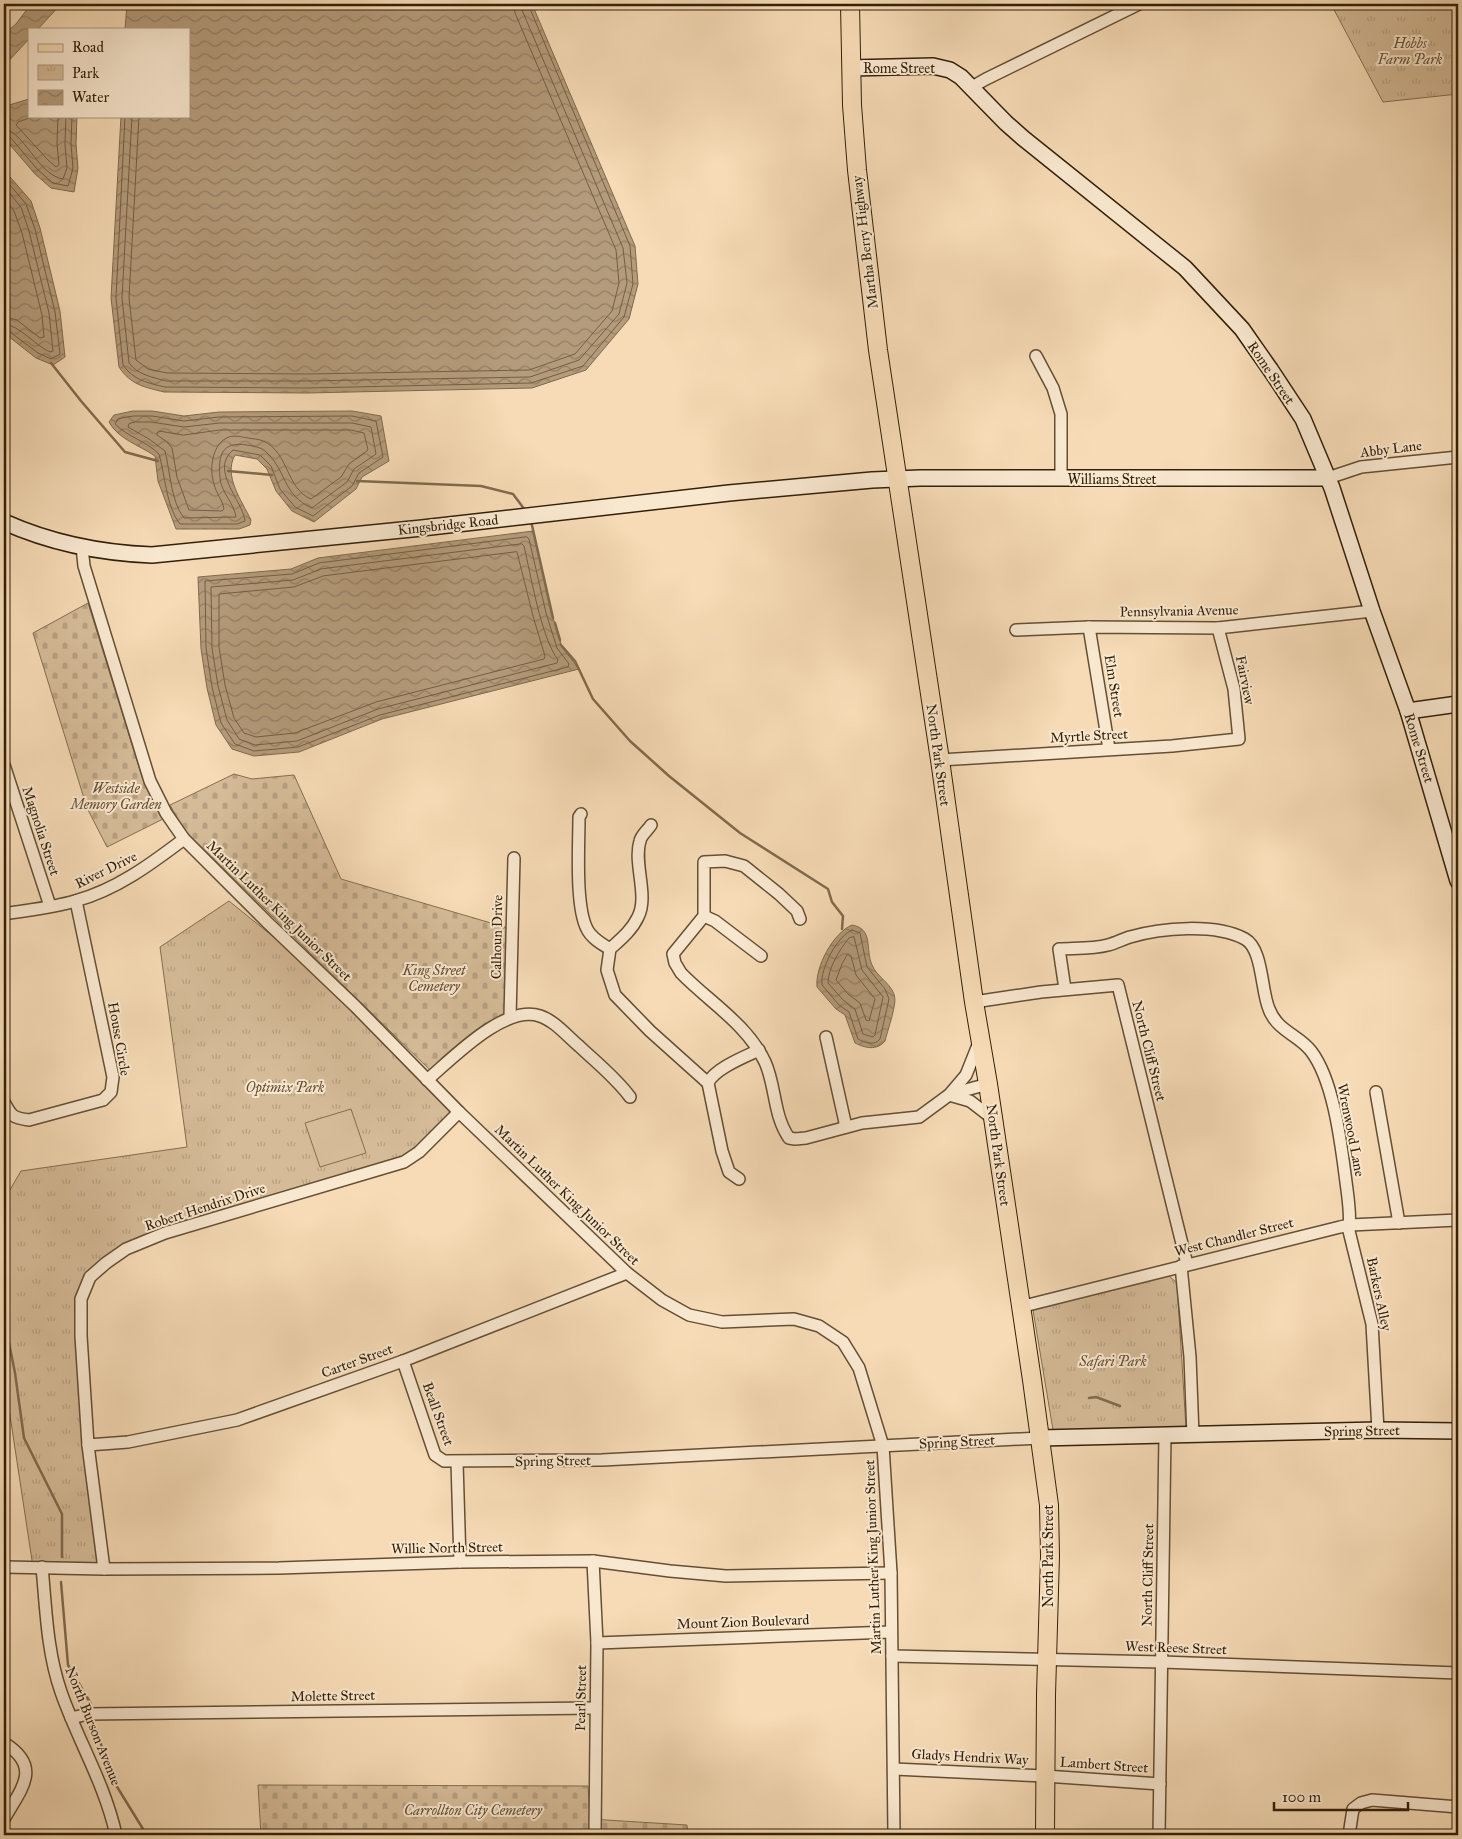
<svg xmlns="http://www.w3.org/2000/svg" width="1462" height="1839" font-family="'IM FELL Great Primer',serif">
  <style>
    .cemetery { fill: url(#cemetery-stones); stroke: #846e50 }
    .park { fill: url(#park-tufts); stroke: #846e50 }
    .pitch { fill: #d5bb98; stroke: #846e50 }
    .water { fill: url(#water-waves); stroke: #806a4d }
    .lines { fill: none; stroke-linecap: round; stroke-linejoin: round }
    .shore { stroke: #745e42; stroke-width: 1 }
    .stream { stroke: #806a4d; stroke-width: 2.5 }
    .street-casing { stroke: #644f34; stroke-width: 14 }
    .secondary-casing { stroke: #332008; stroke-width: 18 }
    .primary-casing { stroke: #332008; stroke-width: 20 }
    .street { stroke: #f9e8d0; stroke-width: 11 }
    .secondary { stroke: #f9e8d0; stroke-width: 15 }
    .primary { stroke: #f6dbb6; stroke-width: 18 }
    .labels { text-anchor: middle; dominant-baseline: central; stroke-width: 4; stroke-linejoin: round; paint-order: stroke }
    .park-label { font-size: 14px; font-style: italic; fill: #644e33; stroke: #f9e8d0 }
    .street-label { font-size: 14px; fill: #332008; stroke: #f9e8d0 }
  </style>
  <defs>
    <pattern id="cemetery-stones" width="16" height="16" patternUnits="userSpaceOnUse" patternTransform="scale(1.25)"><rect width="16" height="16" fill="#d5bb98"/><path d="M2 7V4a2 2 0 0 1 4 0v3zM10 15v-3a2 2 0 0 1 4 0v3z" fill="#b7a082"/></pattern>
    <pattern id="park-tufts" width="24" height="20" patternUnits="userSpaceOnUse" patternTransform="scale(1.25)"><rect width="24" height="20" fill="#d5bb98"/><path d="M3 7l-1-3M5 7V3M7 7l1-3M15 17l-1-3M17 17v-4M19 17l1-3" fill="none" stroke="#b7a082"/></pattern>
    <pattern id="water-waves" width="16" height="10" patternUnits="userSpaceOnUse" patternTransform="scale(1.25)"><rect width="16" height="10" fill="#b49b7b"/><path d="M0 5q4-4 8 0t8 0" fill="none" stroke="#937e63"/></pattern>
  </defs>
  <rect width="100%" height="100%" fill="#f6dbb6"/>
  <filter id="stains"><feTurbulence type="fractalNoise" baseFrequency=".004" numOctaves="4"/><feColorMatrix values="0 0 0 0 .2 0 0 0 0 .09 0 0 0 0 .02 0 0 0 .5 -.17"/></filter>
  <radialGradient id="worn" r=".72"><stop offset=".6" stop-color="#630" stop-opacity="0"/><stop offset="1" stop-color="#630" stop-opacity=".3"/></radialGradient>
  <g class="cemetery">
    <polygon points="88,603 142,777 163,819 107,847 87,808 33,633"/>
    <polygon points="234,774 252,779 294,775 341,879 508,928 506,1014 431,1071 184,830 170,805"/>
    <polygon points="258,1785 588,1786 590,1819 687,1825 688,1835 261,1835"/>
  </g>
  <g class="park">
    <polygon points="1331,4 1458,4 1458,94 1383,102"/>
    <polygon points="229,901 333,985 459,1112 419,1152 165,1233 106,1263 81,1299 104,1569 33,1567 4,1376 4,1200 21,1171 187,1147 160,947"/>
    <polygon points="1168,1275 1177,1283 1186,1428 1183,1431 1053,1430 1033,1310"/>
  </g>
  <polygon class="pitch" points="351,1109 366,1153 320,1167 305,1123"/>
  <g class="water">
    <polygon points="31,4 61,4 38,29 29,29 29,39 4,66 4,34 16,24"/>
    <path d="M127,4H532L635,246L638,284L629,319L586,370L532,388L307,393L164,392C144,387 131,385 119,367L111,298L121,116H189V29H125Z"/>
    <polygon points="29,99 29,116 77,116 76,144 78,168 74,192 51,188 35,174 4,138 4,109 6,106"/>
    <polygon points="4,170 31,201 40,228 60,311 65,357 53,365 36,358 8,336 4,335"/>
    <path d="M133,411H152L184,416L219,412L352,411L381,416L389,461L362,477L356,489L314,522L292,511L276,491L267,469L257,459L235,455C223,476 242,501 251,520L250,525L239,529H176L158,481L155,456C139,445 118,439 109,422L114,415Z"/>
    <polygon points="533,531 551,611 562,647 579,669 382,719 299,752 254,756 232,749 216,725 207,688 201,649 198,577 291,569 318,558"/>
    <path d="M852,925C874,929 865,949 872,965C877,978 895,985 895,1000C894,1013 888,1029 885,1041C877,1051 865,1048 855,1043L845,1015L836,1009L817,987C815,967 833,933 852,925Z"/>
  </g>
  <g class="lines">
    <g class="shore">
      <polyline points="35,116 18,122 16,125 48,160 56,167 59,165 57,144 58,116"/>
      <path d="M125,116L116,298L123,365C133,380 148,383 165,387L307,388L531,383L583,366L624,317L633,284L630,246L528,4"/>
      <path d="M132,116L122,298L129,363C138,375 152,377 166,381H307L530,377L579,360L619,314L627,283L623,248L522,10L521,4"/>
      <polyline points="139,116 129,298 136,360 148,369 167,373 307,374 529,370 575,354 612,311 619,283 616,250 515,13 514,4"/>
      <path d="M4,129C24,131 38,175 63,179L67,168L65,144L66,116"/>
      <polyline points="4,136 10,137 38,170 53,183 68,186 73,168 71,144 72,116"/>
      <polyline points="4,178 26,204 35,229 55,312 60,354 51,359 38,353 10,332 4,331"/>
      <path d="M4,187L21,207L29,231L49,313L53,351L50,352C34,345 21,326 4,324"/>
      <polyline points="4,199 14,211 22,233 42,315 44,337 40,338 17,320 4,317"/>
      <path d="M134,416H152L184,421L219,417L352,416L376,421L383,457L359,473L352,486L313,516L295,507L280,489L271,466L260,455L233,450C209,470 243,501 245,521L237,524H180C166,507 165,474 159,454C146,441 128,437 115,424L118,419Z"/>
      <path d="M135,422H151L184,427L220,423H352L371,427L376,454L354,469L347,482L312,508C282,495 287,470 265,451C260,447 253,446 247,445C221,441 218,456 220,478C221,492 234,503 236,517L184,518C171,502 170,471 165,451L149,439L128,427L129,424Z"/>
      <path d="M220,430H351L364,433L368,450L349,464L341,477L311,499C286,489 289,452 263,441C259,439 253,439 248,438C242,437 235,435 229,437C212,443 209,469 214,484C216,493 223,501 224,509L222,511L189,510L177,477L172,448L167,442L157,435V433L159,431L183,435Z"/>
      <polygon points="527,537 529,539 546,613 557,648 569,664 568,667 380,715 298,747 254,751 235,744 221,723 212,687 206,648 205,581 292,574 319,563"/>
      <path d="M522,544L524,546C531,576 541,637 558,660L557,663L378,709L297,741L255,745L239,739L227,720L218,686L212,648L211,587L293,580L321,569Z"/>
      <polygon points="517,552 533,616 545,656 544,659 376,702 295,733 256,737 244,733 234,718 225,685 219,647 219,594 294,587 323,576"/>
      <path d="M852,930L860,933L867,967L885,989L889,999L880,1039C875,1046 865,1043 858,1039L849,1012L839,1005L822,985C820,969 837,936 852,930Z"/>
      <path d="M854,937L862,970L883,997L875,1035L873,1037L863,1034L855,1009L843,1000L828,983C828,968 840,949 849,938Z"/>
      <polygon points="848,954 851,956 856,975 875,999 869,1021 866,1020 860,1003 848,994 836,980 842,964"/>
    </g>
    <g class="stream">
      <polyline points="51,363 81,401 125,452 158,461"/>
      <polyline points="228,471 272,475"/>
      <polyline points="357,481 481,486 513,494 525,510"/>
      <polyline points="531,521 553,618"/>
      <polyline points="555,623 560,640"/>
      <polyline points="561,645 575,661 593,699 630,741 669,776 740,833 828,889 832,902 843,916 842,929"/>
      <polyline points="4,1318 15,1373 24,1438 62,1514 62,1557"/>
      <polyline points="1089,1398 1096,1397 1120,1406"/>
      <polyline points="61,1582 68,1665 91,1704"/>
      <polyline points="96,1728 111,1777 143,1829 144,1835"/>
    </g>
    <g class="street-casing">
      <g id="street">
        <polyline points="972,87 986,79 1139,4"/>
        <polyline points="1036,356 1053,388 1061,414 1061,479"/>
        <polyline points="1328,478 1361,467 1458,457"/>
        <polyline points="82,547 84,566 150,781 166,813 184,839 268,923 356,1007 459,1112 627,1273 662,1300 689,1315 722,1322 794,1319 819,1326 843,1342 859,1368 883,1446 891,1573 894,1835"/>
        <polyline points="1089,627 1109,749"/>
        <polyline points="1016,630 1089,627 1218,628 1372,611"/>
        <polyline points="940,760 1172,746 1239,739 1234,689 1218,628"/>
        <polyline points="4,765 50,906"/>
        <path d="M581,814L579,817C579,845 575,906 587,929C591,938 602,944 610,949"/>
        <path d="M651,825C648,830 641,835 640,841C633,863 649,896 638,917C632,930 621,939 610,949L607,970L615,995L650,1031L708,1083"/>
        <path d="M4,914C27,910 52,908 75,901C116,890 151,864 184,839"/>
        <polyline points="704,916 715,921 761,956"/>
        <path d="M800,919L797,911L779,894L744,866L725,861L704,862V916L673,954L675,963L681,973C709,1002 747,1024 765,1062C776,1086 773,1115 789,1138L795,1139L806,1138L862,1123L919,1117L949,1095L966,1075L980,1040"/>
        <path d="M1065,989L1059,949C1075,948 1093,949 1108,945C1116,943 1123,939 1130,937C1161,928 1215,923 1245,939C1263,949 1261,991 1269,1009C1277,1031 1299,1035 1311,1051C1334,1081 1341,1144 1346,1182C1348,1198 1351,1214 1349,1231L1372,1324L1378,1430"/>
        <polyline points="974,1002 1041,992 1118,985 1187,1264"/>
        <polyline points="510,1017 514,858"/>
        <polyline points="826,1037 846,1127"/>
        <path d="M427,1080C452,1059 504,1004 540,1016C555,1021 567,1036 579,1046C597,1063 616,1078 630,1097"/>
        <polyline points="1376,1092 1399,1223"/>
        <polyline points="951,1094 988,1084"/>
        <polyline points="949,1095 970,1101 992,1118"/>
        <path d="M4,1102C11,1116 13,1118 29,1120L103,1100L111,1092L113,1077L76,901"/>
        <path d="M739,1179L729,1172L722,1151L708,1083C714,1069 744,1057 759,1050"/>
        <polyline points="1181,1266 1190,1357 1193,1435"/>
        <polyline points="1020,1307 1340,1227 1350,1225 1458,1220"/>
        <polyline points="403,1361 435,1455 444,1461 602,1460 1040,1438"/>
        <polyline points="88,1445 128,1442 237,1420 403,1361 627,1273"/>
        <polyline points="457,1462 460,1562"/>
        <polyline points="593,1561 597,1643 595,1835"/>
        <polyline points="4,1567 104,1569 279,1568 460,1562 593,1561 670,1571 726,1576 891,1573"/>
        <path d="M42,1567C46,1609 47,1652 61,1692C78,1741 105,1784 116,1835"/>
        <polyline points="104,1569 88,1445 81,1336 81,1299 90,1277 106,1263 126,1249 165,1233 404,1162 419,1152 459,1112"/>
        <polyline points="597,1643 890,1632"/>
        <polyline points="892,1656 1162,1662 1458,1673"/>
        <polyline points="71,1718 88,1714 596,1708"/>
        <path d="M4,1743C43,1767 21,1789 4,1819"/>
        <polyline points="894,1769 1045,1776 1160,1784"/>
        <polyline points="1159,1835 1165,1435"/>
        <polyline points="1349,1835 1353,1809 1361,1803 1372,1800 1458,1807"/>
      </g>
    </g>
    <g class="secondary-casing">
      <g id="secondary">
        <polyline points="851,68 933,66 950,70 961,77 1006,123 1023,138 1185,268 1242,329 1270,369 1303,419 1332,488 1372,611 1408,711 1458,881"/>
        <path d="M4,522C51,543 100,553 152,555L422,528L729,493L872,480L920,478H1328"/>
        <polyline points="1408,711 1458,704"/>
        <polyline points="1040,1438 1378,1430 1458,1431"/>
      </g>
    </g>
    <g class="primary-casing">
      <polyline id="primary" points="850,4 852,105 857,170 878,350 940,760 974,1002 988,1084 1032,1380 1049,1505 1050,1556 1046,1695 1045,1835"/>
    </g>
    <use href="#street" class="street"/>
    <use href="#secondary" class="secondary"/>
    <use href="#primary" class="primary"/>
  </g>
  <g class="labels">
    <g class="park-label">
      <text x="1410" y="43">Hobbs<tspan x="1410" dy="16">Farm Park</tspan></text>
      <text x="116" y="788">Westside<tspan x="116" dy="16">Memory Garden</tspan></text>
      <text x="434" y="970">King Street<tspan x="434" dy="16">Cemetery</tspan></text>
      <text x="285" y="1087">Optimix Park</text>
      <text x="1113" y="1361">Safari Park</text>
      <text x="473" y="1810">Carrollton City Cemetery</text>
    </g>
    <g class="street-label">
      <text x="899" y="68">Rome Street</text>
      <text transform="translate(865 242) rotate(-97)">Martha Berry Highway</text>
      <text transform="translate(1271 373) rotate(56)">Rome Street</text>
      <text transform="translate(1391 449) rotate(-7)">Abby Lane</text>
      <text x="1112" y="479">Williams Street</text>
      <text transform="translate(448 525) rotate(-6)">Kingsbridge Road</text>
      <text transform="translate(1179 611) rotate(-1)">Pennsylvania Avenue</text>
      <text transform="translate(1245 680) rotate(79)">Fairview</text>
      <text transform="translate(1114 686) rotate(81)">Elm Street</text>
      <text transform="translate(1089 736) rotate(-3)">Myrtle Street</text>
      <text transform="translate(1419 748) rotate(73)">Rome Street</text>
      <text transform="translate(938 755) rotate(82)">North Park Street</text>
      <text transform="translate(41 831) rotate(72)">Magnolia Street</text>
      <text transform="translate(106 870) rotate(-26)">River Drive</text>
      <text transform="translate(279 911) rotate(44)">Martin Luther King Junior Street</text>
      <text transform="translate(497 937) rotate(-89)">Calhoun Drive</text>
      <text transform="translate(119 1039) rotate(80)">House Circle</text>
      <text transform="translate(1149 1051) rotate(76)">North Cliff Street</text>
      <text transform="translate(1351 1130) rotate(79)">Wrenwood Lane</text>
      <text transform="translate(998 1155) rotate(82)">North Park Street</text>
      <text transform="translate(567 1195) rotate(44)">Martin Luther King Junior Street</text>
      <text transform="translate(205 1207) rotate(-18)">Robert Hendrix Drive</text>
      <text transform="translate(1234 1237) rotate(-14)">West Chandler Street</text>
      <text transform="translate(1379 1294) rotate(78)">Barkers Alley</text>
      <text transform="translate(357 1361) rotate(-20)">Carter Street</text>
      <text transform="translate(438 1414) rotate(70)">Beall Street</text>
      <text transform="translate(1362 1431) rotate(-1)">Spring Street</text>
      <text transform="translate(957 1442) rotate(-3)">Spring Street</text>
      <text transform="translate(553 1461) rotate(-1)">Spring Street</text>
      <text transform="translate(447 1548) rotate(-1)">Willie North Street</text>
      <text transform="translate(1048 1556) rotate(-90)">North Park Street</text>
      <text transform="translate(873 1557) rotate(-92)">Martin Luther King Junior Street</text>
      <text transform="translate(1148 1575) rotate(-89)">North Cliff Street</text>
      <text transform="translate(743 1622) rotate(-2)">Mount Zion Boulevard</text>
      <text transform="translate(1176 1648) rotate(2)">West Reese Street</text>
      <text transform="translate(333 1696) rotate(-1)">Molette Street</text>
      <text transform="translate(581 1698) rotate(-89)">Pearl Street</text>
      <text transform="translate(93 1726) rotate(68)">North Burson Avenue</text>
      <text transform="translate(970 1757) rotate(3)">Gladys Hendrix Way</text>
      <text transform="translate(1104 1765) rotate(4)">Lambert Street</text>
    </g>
  </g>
  <rect width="1462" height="1839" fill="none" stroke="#f6dbb6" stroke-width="20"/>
  <rect x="5" y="5" width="1452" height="1829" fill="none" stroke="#332008" stroke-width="2.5"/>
  <rect x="10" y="10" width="1442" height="1819" fill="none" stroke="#332008"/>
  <rect x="28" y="28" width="162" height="90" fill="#f9e8d0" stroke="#aa9880"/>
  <rect x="38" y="44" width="25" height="8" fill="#f6dbb6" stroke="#aa9880"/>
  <text x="72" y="52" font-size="15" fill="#332008">Road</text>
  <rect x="38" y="65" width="25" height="15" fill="url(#park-tufts)" stroke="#aa9880"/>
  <text x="72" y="78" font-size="15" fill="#332008">Park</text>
  <rect x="38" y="90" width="25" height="15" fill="url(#water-waves)" stroke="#aa9880"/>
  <text x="72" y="102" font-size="15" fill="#332008">Water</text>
  <path d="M1274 1802v8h134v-8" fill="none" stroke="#332008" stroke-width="2.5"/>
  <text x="1282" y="1802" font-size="15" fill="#332008" stroke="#f9e8d0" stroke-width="4" paint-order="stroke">100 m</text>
  <rect width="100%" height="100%" filter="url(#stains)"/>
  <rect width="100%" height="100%" fill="url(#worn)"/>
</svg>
